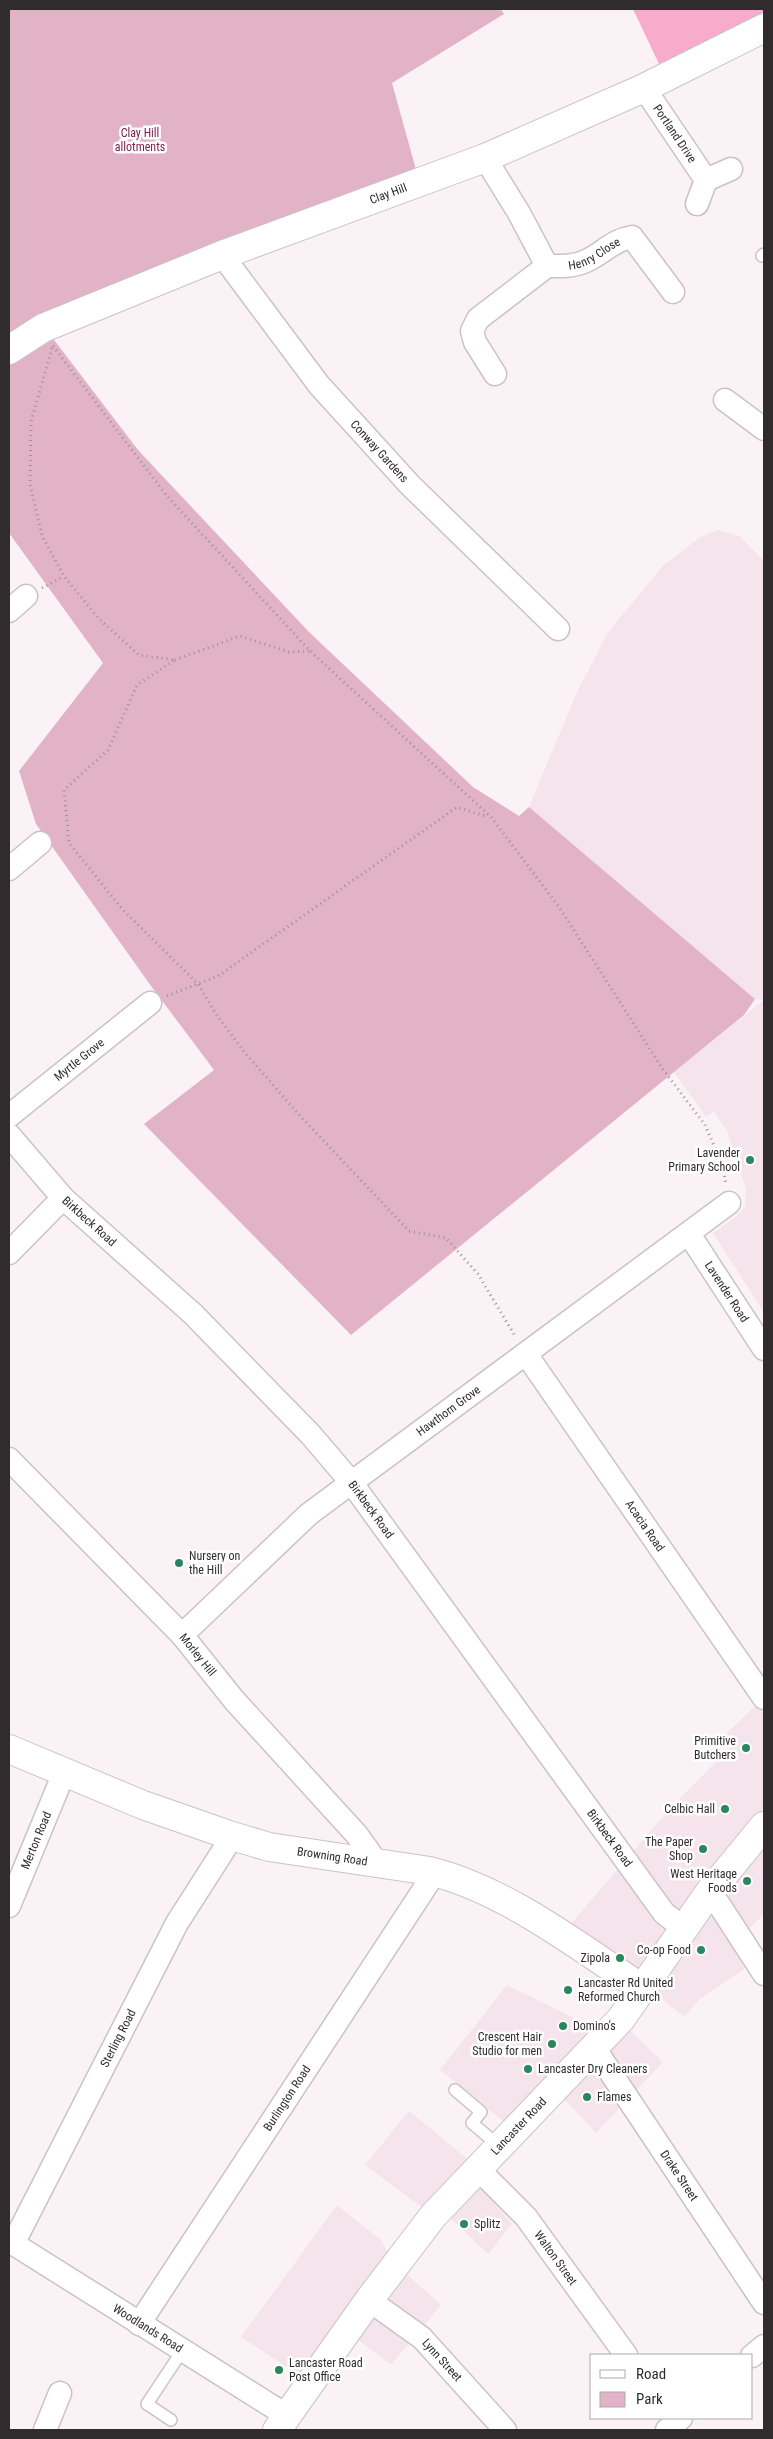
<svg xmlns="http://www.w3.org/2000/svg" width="773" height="2439" font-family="'Roboto Condensed',sans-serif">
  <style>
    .built { fill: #f5e4eb }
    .green { fill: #e2b3c7 }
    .forest { fill: #f7abcd }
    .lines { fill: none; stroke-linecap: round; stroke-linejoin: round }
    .service-casing { stroke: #cbc2c5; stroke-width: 14 }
    .minor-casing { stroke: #cbc2c5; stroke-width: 25 }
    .tertiary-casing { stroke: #cbc2c5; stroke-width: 30 }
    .path { stroke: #999295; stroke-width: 3; stroke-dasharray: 1 4; stroke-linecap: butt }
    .service { stroke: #fff; stroke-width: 11 }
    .minor { stroke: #fff; stroke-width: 22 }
    .tertiary { stroke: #fff; stroke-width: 28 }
    .poi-dot { fill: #29865d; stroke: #fff; stroke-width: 2 }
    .labels { text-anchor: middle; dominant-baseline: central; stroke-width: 5; stroke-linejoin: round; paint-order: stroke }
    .park-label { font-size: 12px; fill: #782251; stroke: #fff }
    .street-label { font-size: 12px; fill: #302c2d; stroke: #fff }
    .poi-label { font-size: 12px; fill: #302c2d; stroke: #fff; text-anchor: end }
  </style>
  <rect width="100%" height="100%" fill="#fbf2f6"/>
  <g class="built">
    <polygon points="718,530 740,536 764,561 764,1312 713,1233 737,1216 745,1207 746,1189 727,1131 714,1111 706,1117 674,1072 764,1000 755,999 529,807 577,692 609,631 663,566 699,538"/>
    <polygon points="758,1703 764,1714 764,1914 734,1944 744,1969 700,1999 684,2017 641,1981 562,1934 675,1803 732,1746 724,1736"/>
    <polygon points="507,1985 602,2032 613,2014 663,2062 596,2133 552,2086 513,2129 440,2070"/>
    <polygon points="409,2111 476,2166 430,2213 365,2165"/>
    <polygon points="473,2178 512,2224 488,2254 443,2211"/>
    <polygon points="337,2205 381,2240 393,2262 441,2305 391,2365 339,2325 299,2375 241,2337"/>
  </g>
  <g class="green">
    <polygon points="9,9 501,9 504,14 392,83 418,177 9,343"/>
    <polygon points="48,332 138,450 309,632 473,787 519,816 529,807 755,999 744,1015 351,1335 144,1124 214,1070 151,986 36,824 19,771 103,663 9,533 9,359"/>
  </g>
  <polygon class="forest" points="633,9 764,9 764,12 659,64"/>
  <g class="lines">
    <g class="service-casing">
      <g id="service">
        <polyline points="762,256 764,254"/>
        <polyline points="455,2090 481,2112 472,2123 499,2146"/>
        <polyline points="171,2420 147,2404 182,2351"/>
      </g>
    </g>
    <g class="minor-casing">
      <g id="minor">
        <path id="s1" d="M644,88L706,180L731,169"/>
        <polyline points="485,158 519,213 547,266 478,319 472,331 475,342 495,374"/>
        <polyline points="697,204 706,180"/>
        <path id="s2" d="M222,255L319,385L410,485L558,629"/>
        <path id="s3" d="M547,266C561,266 573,267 586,261C602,254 613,240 632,237L673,292"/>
        <polyline points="725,400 764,429"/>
        <polyline points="9,611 26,596"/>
        <polyline points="9,869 40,843"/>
        <path id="s4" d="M9,1116L150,1003"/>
        <path id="s5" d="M9,1135L63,1198L193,1314L311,1435L351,1482L664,1913L683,1928"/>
        <path id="s6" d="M689,1234L764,1349"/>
        <polyline points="9,1253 63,1198"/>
        <path id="s7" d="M526,1354L764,1698"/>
        <path id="s8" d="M9,1459L182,1635L234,1700L357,1835L370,1853L372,1862"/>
        <path id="s9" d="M182,1635L309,1514L729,1203"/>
        <polyline points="708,1894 718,1903 764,1974"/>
        <path id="s10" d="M9,1906L64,1773"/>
        <path id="s11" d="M595,2049L764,2303"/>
        <path id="s12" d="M477,2168L526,2217L626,2355"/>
        <path id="s13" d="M9,2241L286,2415"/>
        <path id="s14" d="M13,2244L177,1923L225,1848L229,1835"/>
        <path id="s15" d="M369,2300L422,2338L505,2430"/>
        <path id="s16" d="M139,2324L428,1883L430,1871"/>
        <polyline points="752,2356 764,2346"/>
        <polyline points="45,2430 60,2393"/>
        <polyline points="667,2430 681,2418"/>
      </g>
    </g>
    <g class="tertiary-casing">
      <g id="tertiary">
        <path id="s17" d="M9,350L43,328L222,255L485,158L644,88L764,28"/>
        <path id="s18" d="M9,1749L143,1805L229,1835L269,1847L430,1871C506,1890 578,1946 643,1989"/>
        <path id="s19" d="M277,2430L369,2300L433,2216L621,2019L708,1894L764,1826"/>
      </g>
    </g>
    <g class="path">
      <polyline points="53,346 167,496 310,651 491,817 559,907 662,1068 705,1125 723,1166 726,1185"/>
      <polyline points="52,348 31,422 30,484 42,536 64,576 99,619 139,655 175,660 137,685 108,750 64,790 69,843 123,910 198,984 216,1014 246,1054 302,1118 409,1231 446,1238 478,1274 515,1336"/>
      <polyline points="42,588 64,576"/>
      <polyline points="175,660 240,636 289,652 310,651"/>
      <polyline points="167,996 218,976 457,807 488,817"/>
    </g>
    <use href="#service" class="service"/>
    <use href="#minor" class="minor"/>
    <use href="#tertiary" class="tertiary"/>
  </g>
  <g class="poi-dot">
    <circle cx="750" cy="1160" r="5"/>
    <circle cx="179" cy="1563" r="5"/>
    <circle cx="746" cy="1748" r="5"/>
    <circle cx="725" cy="1809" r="5"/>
    <circle cx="703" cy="1849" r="5"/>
    <circle cx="747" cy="1881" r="5"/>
    <circle cx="701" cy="1950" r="5"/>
    <circle cx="620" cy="1958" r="5"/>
    <circle cx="568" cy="1990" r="5"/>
    <circle cx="563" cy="2026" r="5"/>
    <circle cx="552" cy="2044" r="5"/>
    <circle cx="528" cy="2069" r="5"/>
    <circle cx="587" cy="2097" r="5"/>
    <circle cx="464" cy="2224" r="5"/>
    <circle cx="279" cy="2370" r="5"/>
  </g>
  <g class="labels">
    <g class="park-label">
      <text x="140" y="133">Clay Hill<tspan x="140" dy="14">allotments</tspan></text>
    </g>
    <g class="street-label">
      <text stroke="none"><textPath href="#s1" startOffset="55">Portland Drive</textPath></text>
      <text stroke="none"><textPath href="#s17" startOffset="411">Clay Hill</textPath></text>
      <text stroke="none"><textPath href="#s3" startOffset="50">Henry Close</textPath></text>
      <text stroke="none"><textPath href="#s2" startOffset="252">Conway Gardens</textPath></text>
      <text stroke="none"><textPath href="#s4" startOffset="90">Myrtle Grove</textPath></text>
      <text stroke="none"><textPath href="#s5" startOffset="118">Birkbeck Road</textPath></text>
      <text stroke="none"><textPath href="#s6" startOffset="69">Lavender Road</textPath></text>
      <text stroke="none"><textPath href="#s9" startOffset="349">Hawthorn Grove</textPath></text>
      <text stroke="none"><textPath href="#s5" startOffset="522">Birkbeck Road</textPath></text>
      <text stroke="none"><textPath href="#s7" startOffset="209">Acacia Road</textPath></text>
      <text stroke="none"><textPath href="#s8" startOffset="272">Morley Hill</textPath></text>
      <text stroke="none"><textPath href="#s5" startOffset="928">Birkbeck Road</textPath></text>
      <text stroke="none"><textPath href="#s10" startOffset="71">Merton Road</textPath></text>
      <text stroke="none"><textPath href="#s18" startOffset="342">Browning Road</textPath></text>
      <text stroke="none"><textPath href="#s14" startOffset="231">Sterling Road</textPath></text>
      <text stroke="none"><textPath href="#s16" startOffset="270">Burlington Road</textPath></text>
      <text stroke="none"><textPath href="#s19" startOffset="389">Lancaster Road</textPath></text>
      <text stroke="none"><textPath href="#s11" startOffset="152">Drake Street</textPath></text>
      <text stroke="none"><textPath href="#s12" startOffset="120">Walton Street</textPath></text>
      <text stroke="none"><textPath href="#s13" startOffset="164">Woodlands Road</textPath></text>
      <text stroke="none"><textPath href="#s15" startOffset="95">Lynn Street</textPath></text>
    </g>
    <g class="poi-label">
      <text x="740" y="1153">Lavender<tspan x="740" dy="14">Primary School</tspan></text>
      <text x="189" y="1556" text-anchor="start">Nursery on<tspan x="189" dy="14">the Hill</tspan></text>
      <text x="736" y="1741">Primitive<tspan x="736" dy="14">Butchers</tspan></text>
      <text x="715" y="1809">Celbic Hall</text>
      <text x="693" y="1842">The Paper<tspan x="693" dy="14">Shop</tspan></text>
      <text x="737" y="1874">West Heritage<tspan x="737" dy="14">Foods</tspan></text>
      <text x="691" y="1950">Co-op Food</text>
      <text x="610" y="1958">Zipola</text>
      <text x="578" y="1983" text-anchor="start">Lancaster Rd United<tspan x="578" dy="14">Reformed Church</tspan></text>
      <text x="573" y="2026" text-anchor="start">Domino's</text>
      <text x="542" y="2037">Crescent Hair<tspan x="542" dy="14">Studio for men</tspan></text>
      <text x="538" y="2069" text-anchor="start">Lancaster Dry Cleaners</text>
      <text x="597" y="2097" text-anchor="start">Flames</text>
      <text x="474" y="2224" text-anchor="start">Splitz</text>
      <text x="289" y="2363" text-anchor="start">Lancaster Road<tspan x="289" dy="14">Post Office</tspan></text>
    </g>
  </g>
  <rect width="773" height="2439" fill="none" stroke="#302c2d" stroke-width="20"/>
  <rect x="590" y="2354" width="162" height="65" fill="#ffffff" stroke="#acabab"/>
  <rect x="600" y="2370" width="25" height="8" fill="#ffffff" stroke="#acabab"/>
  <text x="636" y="2379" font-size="15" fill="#302c2d">Road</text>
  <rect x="600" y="2392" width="25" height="15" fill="#e2b3c7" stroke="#acabab"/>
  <text x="636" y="2404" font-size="15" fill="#302c2d">Park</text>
</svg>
